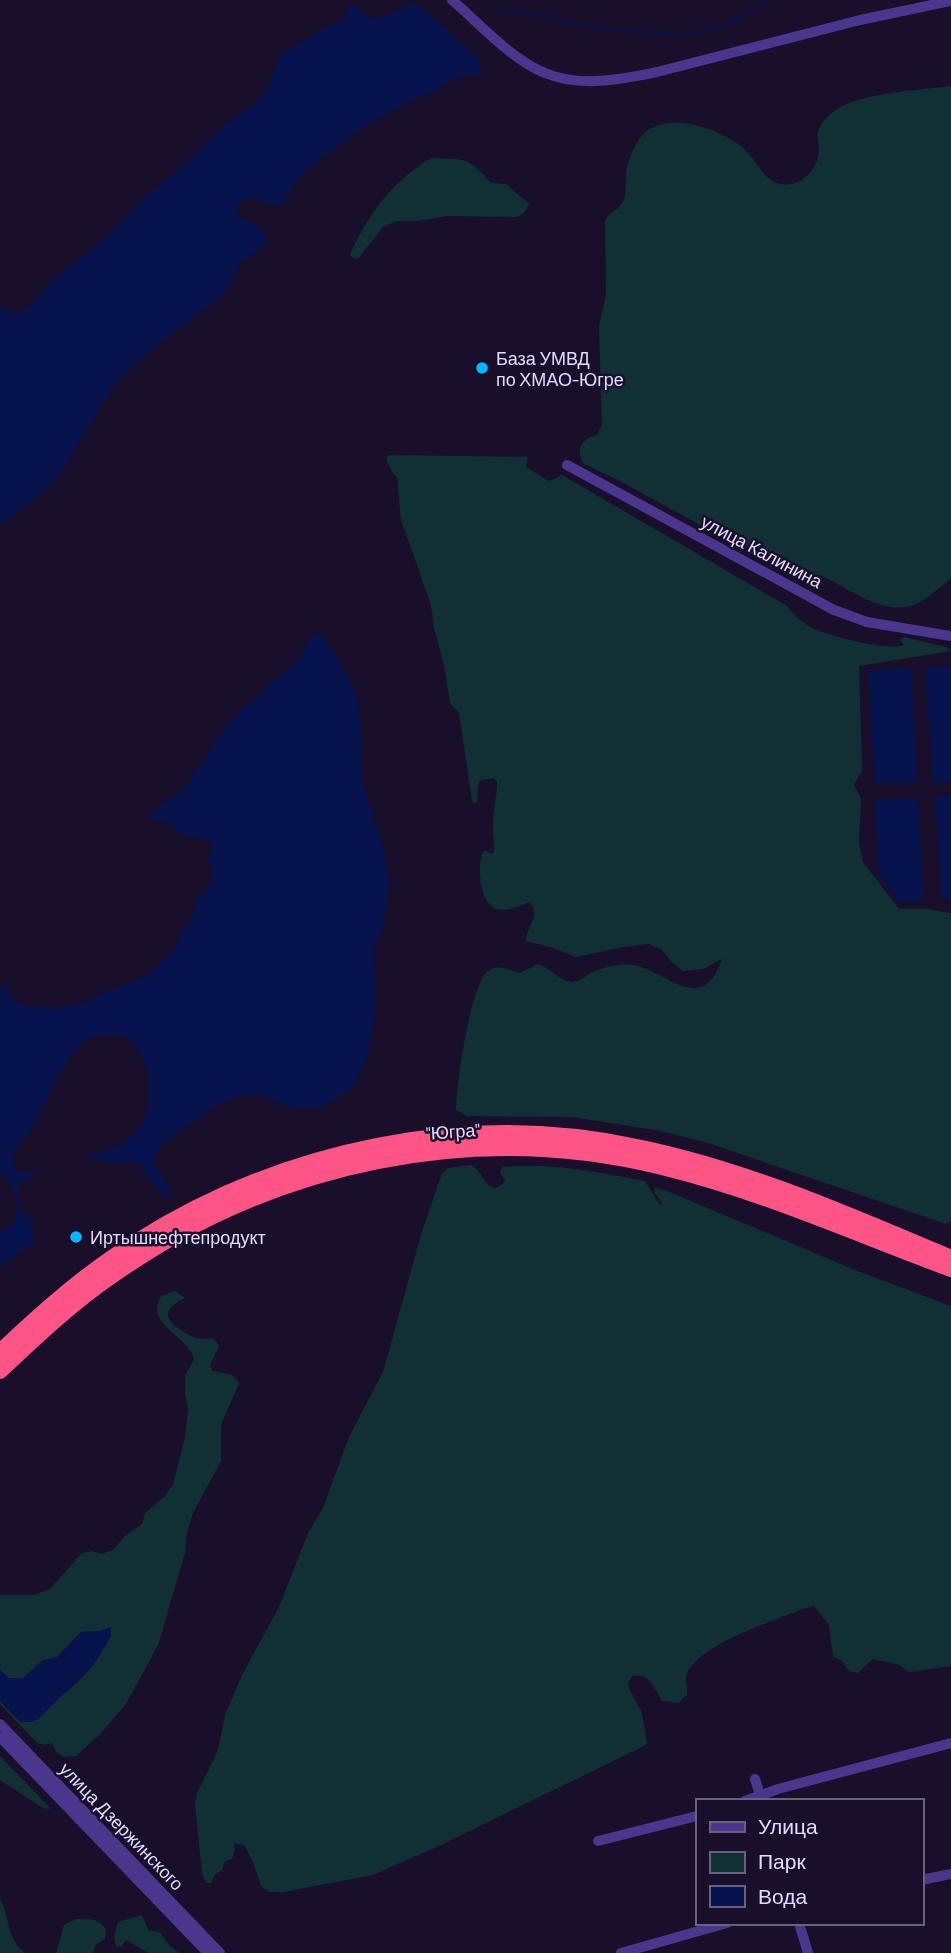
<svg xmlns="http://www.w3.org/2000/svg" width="951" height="1953" font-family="Barlow,sans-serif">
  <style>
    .green { fill: #113035 }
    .water { fill: #07134c }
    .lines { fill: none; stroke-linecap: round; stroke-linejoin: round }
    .stream { stroke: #07134c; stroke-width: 2.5 }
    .minor { stroke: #4a378d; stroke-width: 10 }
    .highway { stroke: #ff5486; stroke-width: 16 }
    .poi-dot { fill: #05b8ff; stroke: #190f2b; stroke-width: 2.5 }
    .labels { text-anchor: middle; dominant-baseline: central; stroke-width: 5; stroke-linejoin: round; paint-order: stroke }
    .poi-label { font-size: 18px; fill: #e4d9ff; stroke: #190f2b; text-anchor: start }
    .street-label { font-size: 18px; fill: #e4d9ff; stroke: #190f2b }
  </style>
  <rect width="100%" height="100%" fill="#190f2b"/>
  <g class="green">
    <path d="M951,86V579C940,586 931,597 920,602C888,620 852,590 824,577C815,572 804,579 792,575L616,479L584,464C575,451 581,438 597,435L602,425L599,327L606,294L605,221C609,212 618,211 623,202C627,194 625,185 626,176C626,166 633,149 638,141C658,107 719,127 743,148C758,161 766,189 791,184C806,182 819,165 819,150C819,143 816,136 819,129C822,121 830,114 837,109C861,93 921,90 951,86Z"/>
    <path d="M431,158C466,160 466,155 491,183L506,184L529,204C526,211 523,215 516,217L448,216L417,221H397L383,227L358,259L353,258L350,255C367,215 393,181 431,158Z"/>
    <path d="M392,455L528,457L526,467L549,481L562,475L787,606C795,616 804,625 817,630C834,637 888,651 904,645L900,640L904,637L946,647L951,651L859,666L862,770L854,785L861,798L859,843L863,862L899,909H927L951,913V1221L946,1224L705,1142L661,1131L572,1117L467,1116L456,1110C456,1085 470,992 485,974C495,962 509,970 520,973L538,964C550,968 560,981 572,982C579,982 585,976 591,973C604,967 619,963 633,965C667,970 702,1018 722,959L703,969L683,971L672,962L661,949L649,944L623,947L576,957L550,947L526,941C526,927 541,916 530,902C521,905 511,911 502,910C480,910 476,868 483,852L486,851L493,854C496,845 493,839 493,830C492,815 497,798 497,782L494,778L481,780L478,785L477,802L474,803L472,800L459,713L450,703L444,665L434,627L431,605L401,520L397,477L393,473L386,459L387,456Z"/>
    <path d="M471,1165C482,1170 482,1183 494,1188L502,1185L505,1180L500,1173L502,1167C550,1162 597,1172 645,1181L660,1205L663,1204L654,1192V1188L665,1190L855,1270L951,1306V1666L909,1672L899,1665L873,1659L858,1673L849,1671L841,1660L833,1657L829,1625L814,1606L802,1609C772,1622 701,1643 687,1673C684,1680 688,1687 687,1695L678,1703L662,1701C654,1688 651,1673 632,1676L628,1683L629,1688L642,1713L647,1743L644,1746L441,1845L373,1875L284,1892H269L261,1886L253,1862L244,1845L234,1843L235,1850L232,1859L224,1862L222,1870L215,1874L211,1883H206L202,1873L195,1804L197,1793L218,1750L225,1715L242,1675L279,1607L308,1533L323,1508L349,1437L383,1372L421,1235L442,1173L448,1168Z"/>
    <path d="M175,1291L185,1298C155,1312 169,1325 193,1337C199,1340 208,1338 215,1339L219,1346L210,1365L212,1371L232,1375L239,1383L221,1425V1461L193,1513L186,1535L185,1553L158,1645L126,1704L101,1733L76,1756L65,1757L57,1753L52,1743L45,1745L37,1743L0,1704V1701L20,1721L32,1722L79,1681L94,1664L108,1642L103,1631L81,1632L57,1657L42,1661L23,1678H8L0,1670V1595H34L50,1589L82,1553L92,1551L101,1554L113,1550L126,1535L142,1524L145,1513L164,1497L173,1485L185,1437L188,1409L185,1394V1376L194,1359C189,1336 144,1325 161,1296Z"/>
    <polygon points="0,1756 49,1807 49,1809 43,1808 0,1780"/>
    <path d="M0,1899C10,1917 7,1942 26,1953H0Z"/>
    <polygon points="142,1915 148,1930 160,1932 169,1945 179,1953 149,1953 126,1940 121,1947 116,1946 114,1937 118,1922"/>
    <path d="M76,1919C89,1919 97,1917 106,1929L105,1939L96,1944L93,1953H56L64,1925Z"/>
  </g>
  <g class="water">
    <polygon points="350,3 371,19 381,17 412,3 420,5 476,57 480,63 480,75 464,75 454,79 435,92 417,97 361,129 307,169 295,183 286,200 278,207 252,198 240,201 236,215 265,231 267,243 239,264 231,284 219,298 135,363 117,381 59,475 44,491 0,525 0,307 16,314 27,309 48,285 111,232 142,199 183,166 222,127 253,105 267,88 280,55 323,28 346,19 347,6"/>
    <path d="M314,632L323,637L335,654L357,695L362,740L361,777L384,851L390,883L384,922L374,949L376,1010L367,1058L353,1087L322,1108L303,1109L286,1106L261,1096L247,1095L231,1099L219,1104L166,1141L157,1150L153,1162L170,1189V1196L165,1197L136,1162L117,1163L80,1156C88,1155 109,1151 116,1148C121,1146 125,1141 128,1138C133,1133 139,1128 143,1122C152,1106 150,1070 141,1054C134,1042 127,1035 112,1035C102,1035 90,1037 82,1043C68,1053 44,1108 34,1126C28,1137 10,1148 13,1162C18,1179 29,1171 39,1169L18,1188V1195L16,1199L11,1184L0,1172V989L6,984H9C10,989 8,995 13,999C25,1012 81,1010 93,998L146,976L179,944L177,935L191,922L197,898L211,883L213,870L207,862L212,853L211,842C196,833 179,843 168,822L149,820L151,813L185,787L223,730L243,708L299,659Z"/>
    <polygon points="951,666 951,782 933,783 925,668"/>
    <polygon points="911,668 918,782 875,784 868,671"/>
    <polygon points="951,795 951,899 941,899 935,796"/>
    <polygon points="918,798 924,901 899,901 879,874 874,800"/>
    <path d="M20,1209C31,1215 36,1230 33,1243L0,1267V1232C9,1226 16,1223 16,1211Z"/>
    <polygon points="111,1627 111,1636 94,1664 38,1719 32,1722 20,1722 0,1701 0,1670 8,1678 23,1678 42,1661 57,1657 81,1632 100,1631"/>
  </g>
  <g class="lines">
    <g class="stream">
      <polyline points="495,8 542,15 574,24 679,35 725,26 768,0"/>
      <polyline points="16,1196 21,1209"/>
    </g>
    <g class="minor">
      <path d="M452,0C479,23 512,60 545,73C580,88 622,79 657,72L860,20L951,1"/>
      <polyline points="567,465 834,610 867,622 951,636"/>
      <polyline points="0,1724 220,1953"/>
      <polyline points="0,1737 208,1953"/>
      <polyline points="755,1779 762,1801"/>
      <polyline points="745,1801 778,1789 951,1743"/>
      <polyline points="598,1841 697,1816"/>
      <polyline points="921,1880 951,1874"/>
      <polyline points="799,1923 808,1953"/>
      <polyline points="621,1953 727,1923"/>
    </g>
    <g class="highway">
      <path d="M0,1352C42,1312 86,1273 136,1242C284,1149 465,1110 637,1147C745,1169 849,1215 951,1258"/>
      <path d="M0,1371C36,1337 72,1303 113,1275C272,1163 472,1120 662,1167C761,1191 856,1234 951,1269"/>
    </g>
  </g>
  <g class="poi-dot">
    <circle cx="482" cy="368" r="7"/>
    <circle cx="76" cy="1237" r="7"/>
  </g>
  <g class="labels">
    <g class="poi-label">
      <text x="496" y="358">База УМВД<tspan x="496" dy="21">по ХМАО-Югре</tspan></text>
      <text x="90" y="1237">Иртышнефтепродукт</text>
    </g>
    <g class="street-label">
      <text transform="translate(762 551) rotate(28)">улица Калинина</text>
      <text transform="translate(453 1131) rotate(-4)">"Югра"</text>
      <text transform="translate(122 1826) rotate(46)">улица Дзержинского</text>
    </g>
  </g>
  <rect x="696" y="1799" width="228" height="126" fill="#190f2b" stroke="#6a6080" stroke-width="2"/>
  <rect x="710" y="1822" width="35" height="10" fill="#4a378d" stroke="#6a6080" stroke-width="2"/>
  <text x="758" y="1834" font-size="21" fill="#e4d9ff">Улица</text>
  <rect x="710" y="1852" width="35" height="21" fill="#113035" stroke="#6a6080" stroke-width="2"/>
  <text x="758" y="1869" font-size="21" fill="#e4d9ff">Парк</text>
  <rect x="710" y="1886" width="35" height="21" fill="#07134c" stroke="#6a6080" stroke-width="2"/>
  <text x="758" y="1904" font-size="21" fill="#e4d9ff">Вода</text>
</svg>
